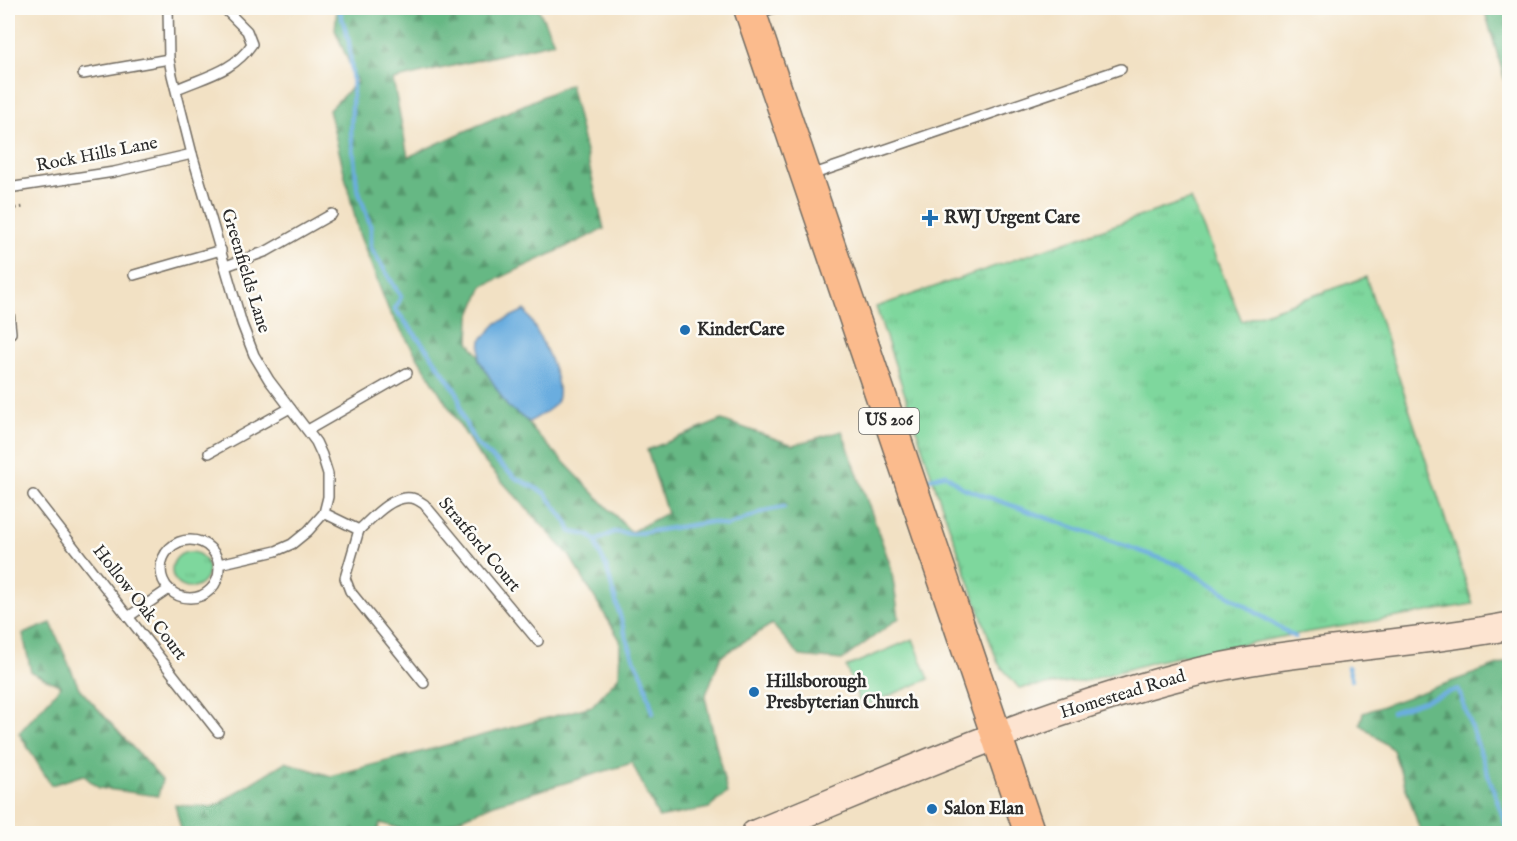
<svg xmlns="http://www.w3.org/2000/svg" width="1517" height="841" font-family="'IM FELL English',serif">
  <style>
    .grass { fill: url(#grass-tufts); stroke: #548164; stroke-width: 1.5 }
    .forest { fill: url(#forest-firs); stroke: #487258; stroke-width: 1.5 }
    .garden { fill: #7ed79d; stroke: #548164; stroke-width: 1.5 }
    .water { fill: #6baddf; stroke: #4b6c85; stroke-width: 1.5 }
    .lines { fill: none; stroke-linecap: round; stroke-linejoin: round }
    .stream { stroke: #6baddf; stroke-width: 4.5 }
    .lane-casing { stroke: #716b61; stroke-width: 12 }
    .secondary-casing { stroke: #716b61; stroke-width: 30 }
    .primary-casing { stroke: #716b61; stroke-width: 33 }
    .path { stroke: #716b61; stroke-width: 3; stroke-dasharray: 1.5 4.5; stroke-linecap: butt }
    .lane { stroke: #fff; stroke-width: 9 }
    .secondary { stroke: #fde4d1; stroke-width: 27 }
    .primary { stroke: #fbbb8d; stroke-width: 30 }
    .poi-dot { fill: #1f6fb2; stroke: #fdfcf7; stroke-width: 2 }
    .labels { text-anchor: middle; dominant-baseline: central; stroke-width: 5; stroke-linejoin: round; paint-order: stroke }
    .shield { fill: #fdfcf7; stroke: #6a6a68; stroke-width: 1.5 }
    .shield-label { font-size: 16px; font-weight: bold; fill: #2b2b2b }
    .street-label { font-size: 18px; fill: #2b2b2b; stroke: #fdfcf7 }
    .poi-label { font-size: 18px; font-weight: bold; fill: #2b2b2b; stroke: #fdfcf7; text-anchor: start }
  </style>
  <defs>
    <pattern id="grass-tufts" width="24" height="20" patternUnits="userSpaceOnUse" patternTransform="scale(1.5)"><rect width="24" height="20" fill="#7ed79d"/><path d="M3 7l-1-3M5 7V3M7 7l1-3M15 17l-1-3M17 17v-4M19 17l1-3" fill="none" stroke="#6db987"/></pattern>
    <pattern id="forest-firs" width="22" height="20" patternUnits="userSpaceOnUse" patternTransform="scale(1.5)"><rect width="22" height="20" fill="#66b884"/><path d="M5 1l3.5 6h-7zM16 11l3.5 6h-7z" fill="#54966c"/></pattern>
  </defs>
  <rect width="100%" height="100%" fill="#fdfcf7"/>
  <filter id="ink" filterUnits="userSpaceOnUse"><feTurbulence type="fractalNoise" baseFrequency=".0167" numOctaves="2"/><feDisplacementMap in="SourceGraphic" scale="12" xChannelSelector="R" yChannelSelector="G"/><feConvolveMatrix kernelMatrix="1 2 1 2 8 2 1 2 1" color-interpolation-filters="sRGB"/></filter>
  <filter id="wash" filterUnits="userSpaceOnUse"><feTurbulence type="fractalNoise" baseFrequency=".008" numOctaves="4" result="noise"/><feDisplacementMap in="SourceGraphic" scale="24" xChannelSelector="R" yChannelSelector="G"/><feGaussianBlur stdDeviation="1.35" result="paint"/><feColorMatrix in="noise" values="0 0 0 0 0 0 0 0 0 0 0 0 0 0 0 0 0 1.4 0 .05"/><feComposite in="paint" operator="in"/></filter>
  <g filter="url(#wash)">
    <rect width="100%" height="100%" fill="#f2e1c4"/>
    <g class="grass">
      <polygon points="1191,199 1242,321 1366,277 1473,604 1281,637 1157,661 1089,680 1019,688 998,663 937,492 876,307"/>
      <circle cx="190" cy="570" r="18"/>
    </g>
    <g class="forest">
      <polygon points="337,8 378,8 383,13 441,14 445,8 538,8 554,42 393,80 408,157 570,84 604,229 483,286 470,317 469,342 534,431 631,532 667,513 647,450 722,420 793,445 842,431 891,567 899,618 842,660 800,656 772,624 721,656 705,697 727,793 709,808 659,818 632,763 494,804 427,833 417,833 380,823 377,833 251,834 249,830 237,833 182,833 175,805 213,807 285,762 331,776 592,706 619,676 620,640 569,555 479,456 389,311 359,234 329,110 357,82 335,30"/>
      <polygon points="1484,8 1509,8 1509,95"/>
      <polygon points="51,623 79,688 162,780 158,796 99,788 83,775 51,785 19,733 61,686 31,672 23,634"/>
      <polygon points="1509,661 1509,833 1421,833 1393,750 1360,724 1363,713"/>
    </g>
    <polygon class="garden" points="913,639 929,679 862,707 846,667"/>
    <path class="water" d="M525,310C536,329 567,382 556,403C552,410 537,417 529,422L507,406L479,360L481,340L497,323Z"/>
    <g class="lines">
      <g class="stream">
        <polyline points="339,8 349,42 353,84 351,131 357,186 371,228 371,248 401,297 395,309 429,352 458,394 462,416 475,443 516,478 545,493 567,522 571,532 588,535 596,541 598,550 606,566 626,637 634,659 643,676 653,713"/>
        <polyline points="929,479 945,474 963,488 1182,566 1295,637"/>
        <polyline points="596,541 614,532 633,534 711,522 727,526 765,511 784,507"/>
        <polyline points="1348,667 1352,680"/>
        <polyline points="1392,712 1458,689 1509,834"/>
      </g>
    </g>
  </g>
  <g filter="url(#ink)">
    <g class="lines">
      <g class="lane-casing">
        <g id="lane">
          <polyline points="168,8 169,59 172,75 192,154 242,324 254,355 269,380 316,442 322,455 328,474 328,497 324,513 308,531 292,544 276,551 219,564"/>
          <polyline points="756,14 774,8"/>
          <polyline points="83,74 169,59"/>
          <path d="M177,89C206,76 233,72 252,44L247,31L224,8"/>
          <polyline points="811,175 1121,69"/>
          <polyline points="8,188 114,172 192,154"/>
          <polyline points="226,266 267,251 332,214"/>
          <polyline points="134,275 221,250"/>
          <polyline points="8,302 11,333"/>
          <polyline points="308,430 407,373"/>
          <polyline points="209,453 290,408"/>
          <polyline points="33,495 218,732"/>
          <polyline points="324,513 359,530"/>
          <path d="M359,530C372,518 392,495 411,498C416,498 420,502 424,504L538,641"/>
          <polyline points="359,530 345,578 350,591 424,683"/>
          <circle cx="190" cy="569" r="29"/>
          <polyline points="128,617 169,589"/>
        </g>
      </g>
      <g class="secondary-casing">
        <path id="secondary" d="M755,834C895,777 1034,714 1181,676C1288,648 1401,647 1510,626"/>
      </g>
      <g class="primary-casing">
        <polyline id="primary" points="749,8 1030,834"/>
      </g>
      <polyline class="path" points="9,209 24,207"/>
      <use href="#lane" class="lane"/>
      <use href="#secondary" class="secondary"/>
      <use href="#primary" class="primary"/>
    </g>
  </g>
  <g class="poi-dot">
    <path d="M927 209h6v6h6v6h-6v6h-6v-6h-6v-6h6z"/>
    <circle cx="685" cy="330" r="6"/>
    <circle cx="754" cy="692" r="6"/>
    <circle cx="932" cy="809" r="6"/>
  </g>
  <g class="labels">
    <rect class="shield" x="859" y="408" width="60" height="26" rx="4.5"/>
    <g class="shield-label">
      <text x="889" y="421">US 206</text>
    </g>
    <g class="street-label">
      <text transform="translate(97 155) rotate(-11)">Rock Hills Lane</text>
      <text transform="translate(245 271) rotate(73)">Greenfields Lane</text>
      <text transform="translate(479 545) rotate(50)">Stratford Court</text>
      <text transform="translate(139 603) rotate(52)">Hollow Oak Court</text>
      <text transform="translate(1123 695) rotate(-17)">Homestead Road</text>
    </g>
    <g class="poi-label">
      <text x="944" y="218">RWJ Urgent Care</text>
      <text x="697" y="330">KinderCare</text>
      <text x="766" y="682">Hillsborough<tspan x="766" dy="21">Presbyterian Church</tspan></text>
      <text x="944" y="809">Salon Elan</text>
    </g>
  </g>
  <rect width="1517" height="841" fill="none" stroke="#fdfcf7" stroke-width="30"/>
</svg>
